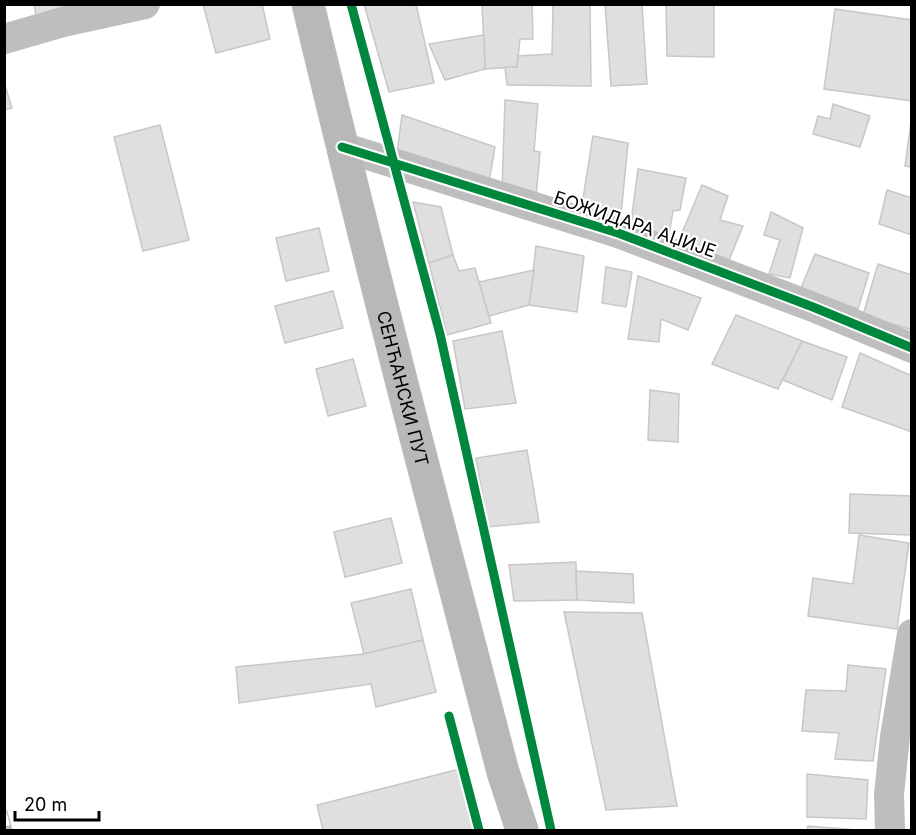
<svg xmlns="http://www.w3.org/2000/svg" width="916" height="835" font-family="Inter,sans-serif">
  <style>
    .building { fill: #dfdfdf; stroke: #c7c7c7; stroke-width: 1.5 }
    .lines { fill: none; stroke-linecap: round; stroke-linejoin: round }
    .street { stroke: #bebebe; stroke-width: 30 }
    .secondary { stroke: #b8b8b8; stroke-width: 33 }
    .rail-casing { stroke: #bebebe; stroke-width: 7 }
    .rail { stroke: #fff; stroke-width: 4.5; stroke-dasharray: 14; stroke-linecap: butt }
    .cycleway-casing { stroke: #fff; stroke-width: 13 }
    .cycleway { stroke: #00873e; stroke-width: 9 }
    .labels { text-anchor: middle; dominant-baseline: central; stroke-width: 4.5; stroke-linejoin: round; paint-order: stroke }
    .street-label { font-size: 18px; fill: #000; stroke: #fff }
  </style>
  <rect width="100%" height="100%" fill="#fff"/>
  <g class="building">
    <polygon points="34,4 96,4 36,16"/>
    <polygon points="203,4 262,4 270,39 216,53"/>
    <polygon points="364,4 416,4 434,83 389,92"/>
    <polygon points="482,4 532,4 533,39 520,39 517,67 485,69"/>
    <polygon points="553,4 590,4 591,86 507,85 505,67 517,67 518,56 552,54"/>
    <polygon points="605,4 642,4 647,84 611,86"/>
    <polygon points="666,4 714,4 714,57 667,56"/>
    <polygon points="835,9 912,20 912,101 824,89"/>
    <polygon points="484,35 485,69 445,80 429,44"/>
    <polygon points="4,82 12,108 4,110"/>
    <polygon points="505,100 538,104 534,151 540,152 536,197 502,190"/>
    <polygon points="833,104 870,116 860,147 813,134 818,116 830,119"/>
    <polygon points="402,115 495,147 489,182 397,153"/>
    <polygon points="912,115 912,167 905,166"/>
    <polygon points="160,125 189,240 143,251 114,137"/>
    <polygon points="593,136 628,143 620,225 580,217"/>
    <polygon points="638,169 686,178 680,210 673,211 669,235 630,230"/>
    <polygon points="702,185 728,196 720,220 743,226 729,260 679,240"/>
    <polygon points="887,190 912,198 912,235 879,224"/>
    <polygon points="413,202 441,207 453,255 429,263"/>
    <polygon points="771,212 803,228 790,278 769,274 780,240 764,235"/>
    <polygon points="319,228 329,271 286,281 276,238"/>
    <polygon points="536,246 584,256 577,312 529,305"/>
    <polygon points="815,254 869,273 858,309 801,288"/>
    <polygon points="453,255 459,271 475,268 491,323 447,335 429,263"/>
    <polygon points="878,264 912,275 912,330 863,315"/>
    <polygon points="606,267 632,272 626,307 602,303"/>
    <polygon points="534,270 529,305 489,316 479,282"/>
    <polygon points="638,276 701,298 688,330 661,319 659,342 628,339"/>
    <polygon points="333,291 343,328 285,343 275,306"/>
    <polygon points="736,315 802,341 778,389 712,364"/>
    <polygon points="502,331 516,403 465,409 453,341"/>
    <polygon points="802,341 847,357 832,400 783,380"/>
    <polygon points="860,353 912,376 912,432 842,407"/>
    <polygon points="353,359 366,406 328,416 316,369"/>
    <polygon points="650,390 679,394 678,442 648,440"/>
    <polygon points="527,450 539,522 488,527 476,458"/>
    <polygon points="850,494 912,496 911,535 849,533"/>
    <polygon points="391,518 402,563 345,577 334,532"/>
    <polygon points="859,535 909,543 897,629 808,616 813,578 853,584"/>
    <polygon points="576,562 577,600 514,601 509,565"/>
    <polygon points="576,571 633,574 634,603 577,600"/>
    <polygon points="411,589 423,640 364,654 351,603"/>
    <polygon points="564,612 642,613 677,806 606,810"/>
    <polygon points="423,640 436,692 376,707 371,684 239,703 236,667 364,654"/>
    <polygon points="848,665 886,669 873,761 835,759 839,733 802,731 806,690 846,691"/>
    <polygon points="460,769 476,830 323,830 317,805"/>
    <polygon points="807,774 868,780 866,819 807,817"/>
    <polygon points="808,826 856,830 807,830"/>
  </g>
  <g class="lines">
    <g class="street">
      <polyline points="4,39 63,22 145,4"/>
      <polyline points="342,147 618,233 813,307 912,348"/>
      <polyline points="890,830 889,794 895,737 912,634"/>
    </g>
    <path class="secondary" id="s1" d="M308,4C369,261 436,516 503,772L522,830"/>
    <g class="rail-casing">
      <polyline id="rail" points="4,812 9,830"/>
    </g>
    <use href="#rail" class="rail"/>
    <g class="cycleway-casing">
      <g id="cycleway">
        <polyline points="351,4 440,334 551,830"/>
        <polyline points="342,147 618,233 813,307 912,348"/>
        <polyline points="449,716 479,830"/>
      </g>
    </g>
    <use href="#cycleway" class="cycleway"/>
  </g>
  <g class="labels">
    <g class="street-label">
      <text transform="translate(635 224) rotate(19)">БОЖИДАРА АЏИЈЕ</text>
      <text stroke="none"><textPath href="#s1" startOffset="396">СЕНЋАНСКИ ПУТ</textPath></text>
    </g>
  </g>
  <rect width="916" height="835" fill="none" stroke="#000000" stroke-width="12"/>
  <path d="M15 811v9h84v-9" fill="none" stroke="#000000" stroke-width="3"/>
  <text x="24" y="811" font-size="18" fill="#000000" stroke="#ffffff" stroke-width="4.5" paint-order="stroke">20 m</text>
</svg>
